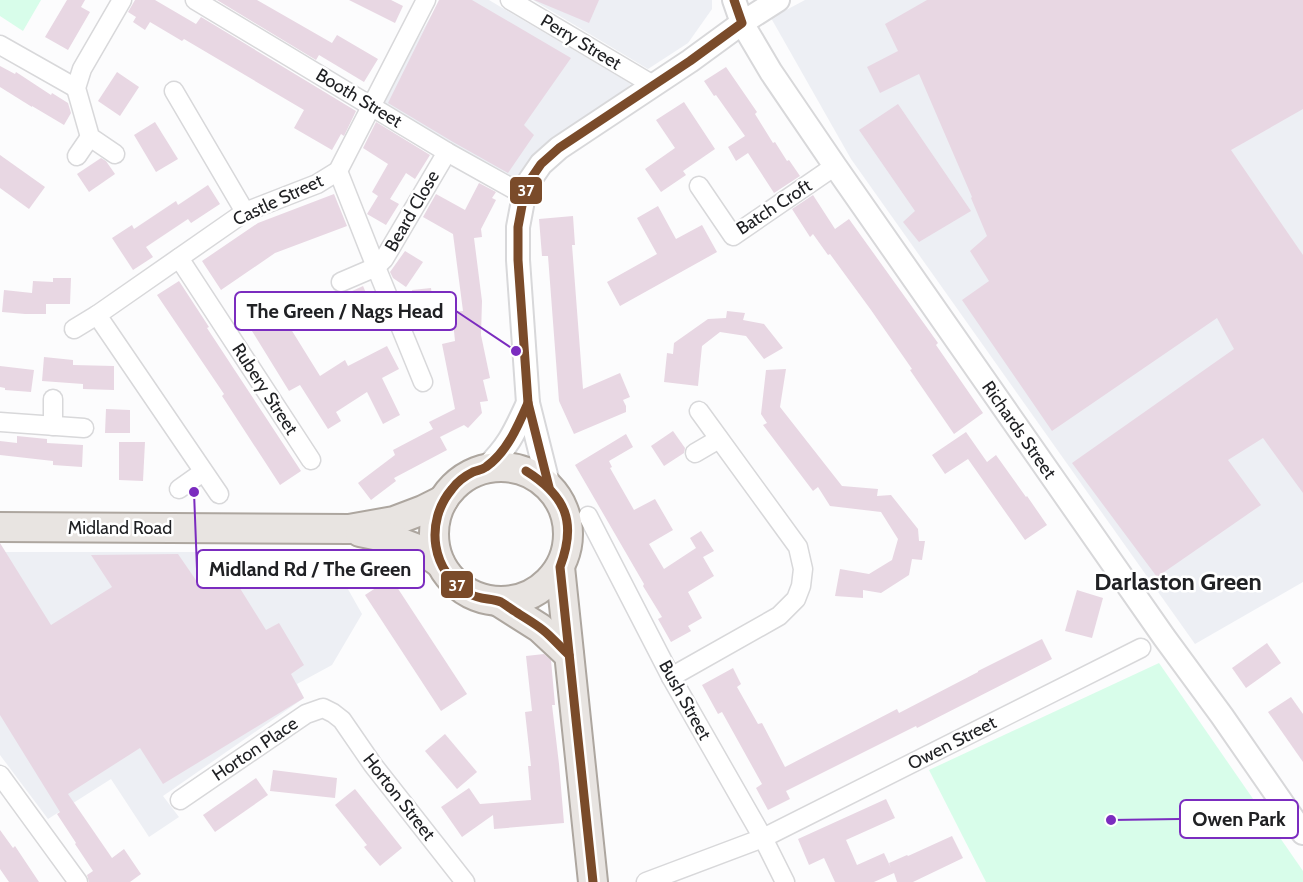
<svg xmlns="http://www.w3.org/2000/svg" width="1303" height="882" font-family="Cabin,sans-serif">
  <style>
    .built { fill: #edeff4 }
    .green { fill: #d8fdea }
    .building { fill: #e8d7e3 }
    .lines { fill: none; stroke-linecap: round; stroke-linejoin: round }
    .minor-casing { stroke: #d8d8da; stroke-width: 21 }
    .tertiary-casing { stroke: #d8d8da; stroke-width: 26 }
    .primary-casing { stroke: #ada69f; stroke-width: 32 }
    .minor { stroke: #fff; stroke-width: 18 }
    .tertiary { stroke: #fff; stroke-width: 22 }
    .primary { stroke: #e8e4e1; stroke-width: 28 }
    .bus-1-casing { stroke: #fff; stroke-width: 14 }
    .bus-1 { stroke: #7a4b2a; stroke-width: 9 }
    .labels { text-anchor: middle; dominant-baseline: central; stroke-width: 5; stroke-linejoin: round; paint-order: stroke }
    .street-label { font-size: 18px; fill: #202124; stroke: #fff }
    .district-label { font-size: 24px; font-weight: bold; fill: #202124; stroke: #fff }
    .leader { fill: none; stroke: #7b2cbf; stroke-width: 2 }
    .callout-dot { fill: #7b2cbf; stroke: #fff; stroke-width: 2 }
    .callout { fill: #fff; stroke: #7b2cbf; stroke-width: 2 }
    .callout-label { font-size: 20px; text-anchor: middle; font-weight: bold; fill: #202124 }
    .line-badge { stroke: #fff; stroke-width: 2 }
    .badge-label { font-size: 16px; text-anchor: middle; font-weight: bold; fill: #fff }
  </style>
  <rect width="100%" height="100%" fill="#fcfcfd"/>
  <g class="built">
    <polygon points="440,0 489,0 631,84 622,92 565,131 512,183 380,105"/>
    <polygon points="533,0 712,0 712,9 688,43 648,69"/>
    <polygon points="805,0 1303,0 1303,582 1195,644 851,159 771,18"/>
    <polygon points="0,552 327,552 362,614 332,665 297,684 304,698 163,796 179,817 149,837 111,779 48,819 0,755"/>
  </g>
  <g class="green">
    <polygon points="0,0 41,0 23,31 0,16"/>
    <polygon points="1159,663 1303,871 1303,882 986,882 929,770"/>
  </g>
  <g class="building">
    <polygon points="67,0 85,0 81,7 90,12 68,50 45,37"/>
    <polygon points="135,0 155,0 196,24 201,17 356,111 344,136 341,134 332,150 294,128 304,110 184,39 182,41 150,22 145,30 133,22 136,17 128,12"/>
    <polygon points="217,0 257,0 332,43 337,35 378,59 364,82 319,55 316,60"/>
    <polygon points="349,0 391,0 403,6 395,23"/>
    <polygon points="439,0 472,0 571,58 524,125 534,135 508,173 453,142 388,103"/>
    <polygon points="534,0 599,0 589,23"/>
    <polygon points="927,0 1303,0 1303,109 1231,150 1303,255 1303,493 1263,438 1228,460 1261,505 1157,577 1072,463 1234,349 1217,318 1052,431 962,300 989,281 970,251 987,236 971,198 972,197 919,74 880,93 867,67 898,51 885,24"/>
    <polygon points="0,66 15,74 16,72 51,95 52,93 68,103 71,113 64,125 32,106 32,107 0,87"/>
    <polygon points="726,67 757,112 755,114 773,143 775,142 787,161 789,160 800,176 774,193 748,153 736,161 728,147 745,136 716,95 714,96 704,81"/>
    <polygon points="117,72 139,87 120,116 98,101"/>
    <polygon points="684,102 715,149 683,171 686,175 661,192 645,169 675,148 656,120"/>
    <polygon points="898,104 971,211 919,242 903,222 915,211 859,130"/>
    <polygon points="155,122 178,159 156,172 134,135"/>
    <polygon points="376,122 430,155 415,179 406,173 390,199 399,204 386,225 367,214 378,196 372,192 388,164 363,148"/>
    <polygon points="0,155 45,187 29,209 0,188"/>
    <polygon points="101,158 106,161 115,174 89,192 77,174"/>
    <polygon points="479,183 496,192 492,198 496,200 481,229 482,237 474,238 482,301 481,335 490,378 483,380 488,401 480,402 482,413 468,428 464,425 440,437 447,450 394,478 396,481 371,500 358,483 395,455 393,450 433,429 429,422 455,409 442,344 455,341 452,312 463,311 453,234 423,217 436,194 465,210"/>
    <polygon points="208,185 220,204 191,223 188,219 146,247 153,257 133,270 112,238 132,225 134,229 176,201 178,205"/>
    <polygon points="334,194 347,226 275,253 221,290 202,261 258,223"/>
    <polygon points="813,195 835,229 849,219 938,343 936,345 983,413 954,434 910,370 912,369 871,310 830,254 828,255 813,234 810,237 792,209"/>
    <polygon points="658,206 676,239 702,225 717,252 620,306 607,282 657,254 637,218"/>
    <polygon points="573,216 575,245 572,245 583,389 620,373 630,397 623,400 626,406 626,412 574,434 559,401 548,256 542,256 539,219"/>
    <polygon points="405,251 423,262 406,287 393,278 390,272"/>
    <polygon points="53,278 71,278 70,304 46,304 46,314 25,314 2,312 4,290 32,293 33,281 53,282"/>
    <polygon points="179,281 209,327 207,328 301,471 280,485 222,396 224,394 157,295"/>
    <polygon points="363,286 373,309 345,322 335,299"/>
    <polygon points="431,288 434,312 415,315 412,290"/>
    <polygon points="276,305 320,376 345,360 348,366 387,346 399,369 382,378 400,415 383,424 367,392 336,412 341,421 328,429 300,385 289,391 247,323"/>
    <polygon points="727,311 745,313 743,320 764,324 783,348 764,359 746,336 720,332 702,346 698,386 664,382 667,353 673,354 674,343 708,319 726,318"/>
    <polygon points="44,357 73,360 73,365 114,366 114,390 83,389 83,384 42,381"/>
    <polygon points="0,366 34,370 31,392 5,390 5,388 0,387"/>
    <polygon points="786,369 780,407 842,486 878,489 877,496 891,495 918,529 919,541 925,541 922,560 912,559 909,575 881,593 863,590 863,598 835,596 840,569 869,574 892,560 898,539 881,512 830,506 818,487 813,491 763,425 767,423 761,414 766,370"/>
    <polygon points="106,409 130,410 130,433 105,433"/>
    <polygon points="673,431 685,448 684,453 664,466 651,446"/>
    <polygon points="966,432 987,462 996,455 1026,497 1027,496 1047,525 1025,540 968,459 945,474 932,455"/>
    <polygon points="626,434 633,447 609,461 612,467 610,468 634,510 655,499 673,530 649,544 664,569 696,548 690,538 701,531 714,551 703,557 714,576 688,592 702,618 688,626 691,631 671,642 658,619 662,617 643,586 644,584 575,465"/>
    <polygon points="17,436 47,439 47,443 83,445 82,467 53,465 53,461 0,455 0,441 17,443"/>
    <polygon points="119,442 145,442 143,481 119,480"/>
    <polygon points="0,543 51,625 112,587 91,555 178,554 200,586 228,569 266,630 279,623 304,665 291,674 304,698 163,784 140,748 68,794 112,858 124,849 141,874 130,882 89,882 87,875 93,871 75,844 76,843 57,814 60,812 0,715"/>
    <polygon points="391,578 467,694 441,711 365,595"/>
    <polygon points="1077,590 1103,598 1092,638 1065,631"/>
    <polygon points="1042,639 1052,659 917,728 916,726 786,791 790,799 768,810 756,788 762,784 722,712 718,714 702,685 733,668 741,684 737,687 758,724 762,723 785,767 897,709 899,713 978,672 978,671"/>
    <polygon points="1267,643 1281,663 1246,688 1232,668"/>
    <polygon points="544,654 551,660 555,705 552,705 559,764 564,823 494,829 493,815 462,837 441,807 469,788 480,804 531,800 528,766 531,766 525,712 532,711 526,656"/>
    <polygon points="1291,697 1303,714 1303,762 1268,712"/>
    <polygon points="445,734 477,772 457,789 425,751"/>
    <polygon points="273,770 337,778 335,798 270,791"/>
    <polygon points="256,778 268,795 215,832 203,815"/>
    <polygon points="355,789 402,848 380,866 364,847 367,845 335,805"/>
    <polygon points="886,799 895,818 846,840 857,865 884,853 891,868 889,863 907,855 908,856 952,836 963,858 913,882 897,882 894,873 874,882 835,882 824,858 809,865 798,839"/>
    <polygon points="0,830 13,848 15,846 39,882 9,882 0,869"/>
  </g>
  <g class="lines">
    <g class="minor-casing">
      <g id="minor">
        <polyline points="195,0 447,152 524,195"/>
        <polyline points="510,0 653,85"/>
        <polyline points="0,45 76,88"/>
        <polyline points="174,91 245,212"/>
        <polyline points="115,154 90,137 76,88 82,69 122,0"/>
        <polyline points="77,156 90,137"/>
        <polyline points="338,171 376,267 423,382"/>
        <polyline points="699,186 733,236 835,166"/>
        <polyline points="179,258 311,460"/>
        <polyline points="341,282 376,267 384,259 447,152"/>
        <polyline points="74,329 97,315"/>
        <polyline points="0,422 84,428"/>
        <polyline points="53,426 53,399"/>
        <polyline points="695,453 719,439"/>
        <polyline points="179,489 203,472"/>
        <polyline points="219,494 97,315 245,212 317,184 338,171 426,0"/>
        <polyline points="588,516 671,677 763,838 785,882"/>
        <polyline points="671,677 779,616 796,599 801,586 803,569 798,547 699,411"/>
        <polyline points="0,775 78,882"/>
        <polyline points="180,800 306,714 323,708 333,713 342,720 373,765 465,882"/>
        <polyline points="646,882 763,838 1141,648"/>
      </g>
    </g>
    <g class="tertiary-casing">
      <g id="tertiary">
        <polyline points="734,0 742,23 771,72 835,166 1164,637 1222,716 1303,833"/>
        <path d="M485,469C509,446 515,431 528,403"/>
        <polyline points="549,487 528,403 518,260 518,227 524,195 530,180 541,164 559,148 690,61 742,23 778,0"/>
      </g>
    </g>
    <g class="primary-casing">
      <g id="primary">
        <circle cx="501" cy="534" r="67"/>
        <polyline points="0,527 349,529 394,521 423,510 443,500"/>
        <polyline points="360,532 389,538 423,551 440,563"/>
        <polyline points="560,567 593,882"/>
        <polyline points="499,602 540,628 569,655"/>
      </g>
    </g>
    <use href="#minor" class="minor"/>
    <use href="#tertiary" class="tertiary"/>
    <use href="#primary" class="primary"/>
    <g class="bus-1-casing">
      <g id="bus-1">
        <path d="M528,403C518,426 507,452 486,467C482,470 478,470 473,472C465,476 457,482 452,489C424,522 431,573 470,594C480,600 491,598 501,602C506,605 511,609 516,612C525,618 534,623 543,630C552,637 560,647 569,655"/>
        <path d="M526,471C566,496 577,522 560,567L593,882"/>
        <polyline points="549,487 528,403 518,260 518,227 524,195 530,180 541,164 559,148 690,61 742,23 734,0"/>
      </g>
    </g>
    <use href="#bus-1" class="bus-1"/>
  </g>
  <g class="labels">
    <g class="street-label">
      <text transform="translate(581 42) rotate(31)">Perry Street</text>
      <text transform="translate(359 98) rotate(31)">Booth Street</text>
      <text transform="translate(278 200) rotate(-25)">Castle Street</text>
      <text transform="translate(774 207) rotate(-33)">Batch Croft</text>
      <text transform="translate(412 211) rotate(-60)">Beard Close</text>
      <text transform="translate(265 389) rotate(57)">Rubery Street</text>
      <text transform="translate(1019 430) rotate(55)">Richards Street</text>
      <text x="120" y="528">Midland Road</text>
      <text transform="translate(685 700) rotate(61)">Bush Street</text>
      <text transform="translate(952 743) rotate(-27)">Owen Street</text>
      <text transform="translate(255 749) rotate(-34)">Horton Place</text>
      <text transform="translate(399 797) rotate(52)">Horton Street</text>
    </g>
    <g class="district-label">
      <text x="1178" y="581">Darlaston Green</text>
    </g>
  </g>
  <path class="leader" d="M516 351L456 311M194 492L197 569M1111 820L1180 819"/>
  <g class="callout-dot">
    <circle cx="516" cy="351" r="6"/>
    <circle cx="194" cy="492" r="6"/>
    <circle cx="1111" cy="820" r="6"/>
  </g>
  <g class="callout">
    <rect x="235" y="292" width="221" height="38" rx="6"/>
    <rect x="197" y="550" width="227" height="38" rx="6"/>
    <rect x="1180" y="800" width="118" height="38" rx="6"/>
  </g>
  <g class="callout-label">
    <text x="345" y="318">The Green / Nags Head</text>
    <text x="310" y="576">Midland Rd / The Green</text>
    <text x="1239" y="826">Owen Park</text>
  </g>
  <g class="line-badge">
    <rect x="509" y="176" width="34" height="29" rx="6" fill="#7a4b2a"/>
    <rect x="440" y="570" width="34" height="29" rx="6" fill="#7a4b2a"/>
  </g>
  <g class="badge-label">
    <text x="526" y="196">37</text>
    <text x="457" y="591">37</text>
  </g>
</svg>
